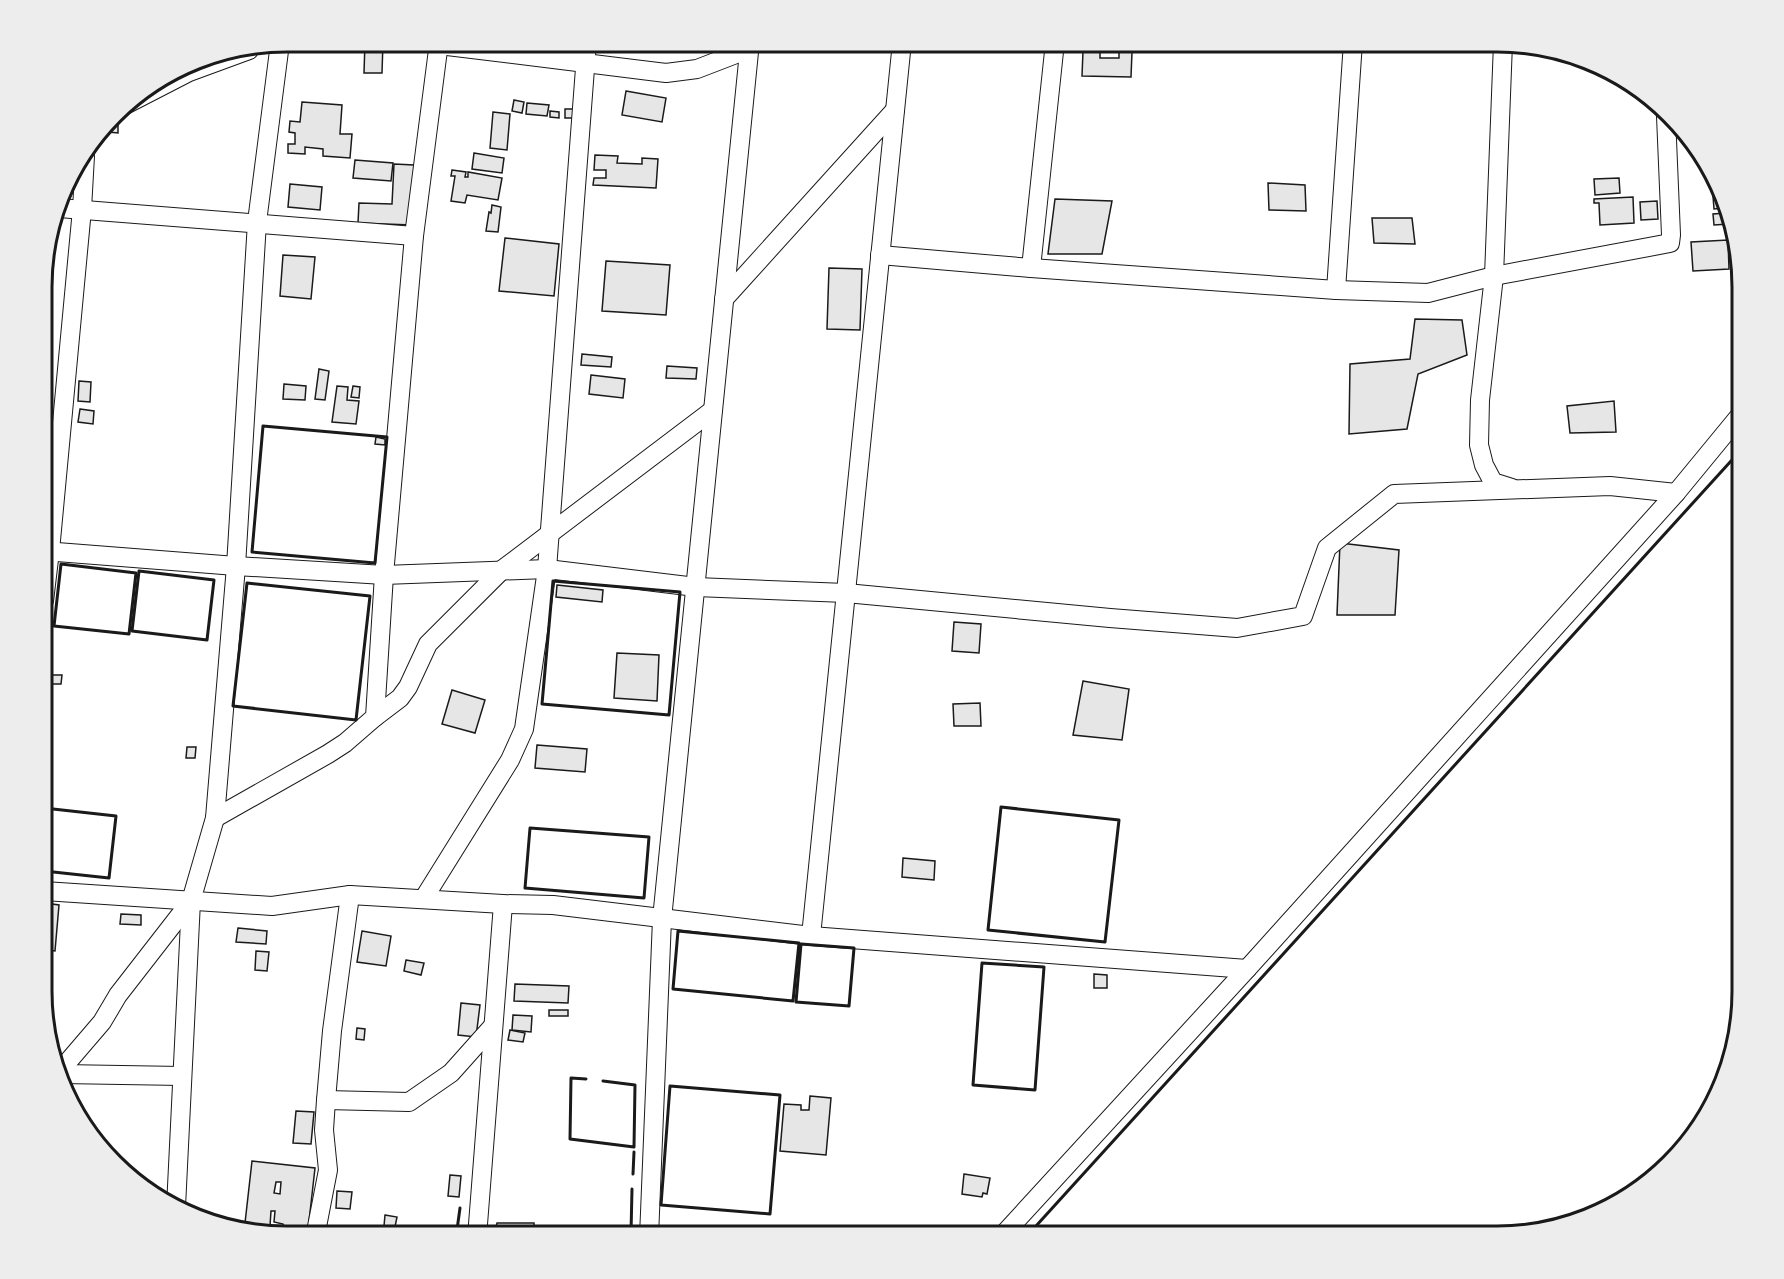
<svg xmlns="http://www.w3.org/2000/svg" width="1784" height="1279" font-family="'Noto Sans',sans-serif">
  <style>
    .building { fill: #e6e6e6; stroke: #1a1a1a; stroke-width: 1.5; fill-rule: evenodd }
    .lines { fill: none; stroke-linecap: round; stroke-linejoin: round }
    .minor-casing { stroke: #1a1a1a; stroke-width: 20 }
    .minor { stroke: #fff; stroke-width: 18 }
    .wall { stroke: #1a1a1a; stroke-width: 3 }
    .rim { fill: none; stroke: #1a1a1a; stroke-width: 3 }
  </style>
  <rect width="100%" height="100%" fill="#fff"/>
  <g class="building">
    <polygon points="365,42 383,42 382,73 364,73"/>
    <polygon points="415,42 425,43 424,51 414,50"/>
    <polygon points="760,42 796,42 796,46"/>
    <polygon points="1083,51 1100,51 1100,58 1119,58 1119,52 1132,52 1131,77 1082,76"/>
    <polygon points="626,91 666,98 662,122 622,115"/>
    <polygon points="514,100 524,102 522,113 512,111"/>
    <polygon points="302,102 342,105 340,134 352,134 350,158 323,156 323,149 305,147 305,154 288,153 288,144 295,144 295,133 289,132 290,121 300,122"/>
    <polygon points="527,103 549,105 547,116 526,114"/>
    <rect x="565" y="109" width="8" height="9"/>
    <polygon points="550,111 559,112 559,118 550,117"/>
    <polygon points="493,112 510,114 507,150 490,148"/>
    <polygon points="111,121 118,121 118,133 108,132 108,126"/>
    <polygon points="474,153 504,158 502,173 472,169"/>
    <polygon points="595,155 618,156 617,163 642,164 642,158 658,159 656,188 593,185 594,178 606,178 606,170 594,170"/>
    <polygon points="355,160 393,163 391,181 353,178"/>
    <polygon points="394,164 414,165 412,225 358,223 359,203 392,204"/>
    <polygon points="452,170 466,172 465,177 468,177 468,172 502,178 498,200 467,195 465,203 451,201 455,176 451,176"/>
    <polygon points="72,172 71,190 64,189 67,179"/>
    <polygon points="1619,178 1620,193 1595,195 1594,179"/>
    <polygon points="1268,183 1305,185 1306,211 1269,210"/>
    <polygon points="290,184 322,187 320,210 288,207"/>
    <polygon points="1721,195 1724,208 1714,209 1713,196"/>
    <polygon points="1633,197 1634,223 1600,225 1599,203 1594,203 1594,199"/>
    <polygon points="1055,199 1112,201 1102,254 1048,254"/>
    <polygon points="1657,201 1658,219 1641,220 1640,202"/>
    <polygon points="492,205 501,207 498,232 486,231 489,212 491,213"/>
    <polygon points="1726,213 1729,224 1714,225 1713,214"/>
    <polygon points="1372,218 1412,218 1415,244 1374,243"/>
    <polygon points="505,238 559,244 554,296 499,291"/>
    <polygon points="1728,240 1729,269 1693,271 1691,242"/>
    <polygon points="283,255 315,257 311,299 280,296"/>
    <polygon points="606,261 670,265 666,315 602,311"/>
    <polygon points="829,268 862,269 860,330 827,329"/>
    <polygon points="1415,319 1462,320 1467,355 1418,374 1407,429 1349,434 1350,364 1410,359"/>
    <polygon points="582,354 612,357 611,367 581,365"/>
    <polygon points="667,366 697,368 696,379 666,378"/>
    <polygon points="319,369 329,371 325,400 315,399"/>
    <polygon points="591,375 625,379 623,398 589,394"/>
    <polygon points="79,381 91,382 90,402 78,401"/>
    <polygon points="284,384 306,386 305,400 283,399"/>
    <polygon points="337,386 348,387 347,400 359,401 356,424 332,422"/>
    <polygon points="353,386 360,387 359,398 351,397"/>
    <polygon points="1614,401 1616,432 1570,433 1567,406"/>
    <polygon points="80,409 94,411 93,424 78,422"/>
    <polygon points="376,437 385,439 385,445 375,444"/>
    <polygon points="1340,543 1399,550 1395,615 1337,615"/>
    <polygon points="557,585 603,590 602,602 556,597"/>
    <polygon points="954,622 981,624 979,653 952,651"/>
    <polygon points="617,653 659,655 657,701 614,698"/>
    <polygon points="51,675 62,675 61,684 51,684"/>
    <polygon points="1083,681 1129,689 1122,740 1073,735"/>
    <polygon points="452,690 485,700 475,733 442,724"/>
    <polygon points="980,703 981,726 954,726 953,704"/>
    <polygon points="537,745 587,749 585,772 535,768"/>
    <polygon points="187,747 196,747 195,758 186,758"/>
    <rect x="44" y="795" width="5" height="10"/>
    <polygon points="903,858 935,861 934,880 902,877"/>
    <polygon points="45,903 59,905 55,951 47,950 48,943 44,943"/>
    <polygon points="121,914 141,915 141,925 120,924"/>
    <polygon points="238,928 267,931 266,944 236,942"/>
    <polygon points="362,931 391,936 386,966 357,962"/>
    <polygon points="256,951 269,952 267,971 255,970"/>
    <polygon points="406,960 424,963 421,975 404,971"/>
    <polygon points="1094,974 1107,975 1107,988 1094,988"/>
    <polygon points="515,984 569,986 568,1003 514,1001"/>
    <polygon points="461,1003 480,1005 476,1037 458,1035"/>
    <rect x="549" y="1010" width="19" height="6"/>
    <polygon points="513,1015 532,1016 531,1032 512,1030"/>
    <polygon points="357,1028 365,1029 364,1040 356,1039"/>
    <polygon points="510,1030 525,1033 523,1042 508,1040"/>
    <polygon points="810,1096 831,1098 826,1155 780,1151 784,1104 801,1105 801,1110 809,1110"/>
    <polygon points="296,1111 314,1112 311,1144 293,1143"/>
    <path d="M252,1161L315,1168L308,1230L283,1227V1224L274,1222L275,1211H271L270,1226L245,1223ZM276,1182H281L280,1194L274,1193Z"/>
    <polygon points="964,1174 990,1178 987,1194 983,1193 982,1197 962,1194"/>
    <polygon points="450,1175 461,1176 459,1197 448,1196"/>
    <polygon points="337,1191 352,1192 350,1209 336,1208"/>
    <polygon points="385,1215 397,1217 395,1227 384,1226"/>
    <polygon points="497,1223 534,1223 534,1237 494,1236"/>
    <polygon points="400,1228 410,1229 409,1237 398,1237"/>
    <polygon points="416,1230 437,1231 437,1237 416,1237"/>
  </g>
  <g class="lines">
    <g class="minor-casing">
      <g id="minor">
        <polyline points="429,42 439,45 666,73 697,69 749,49"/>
        <polyline points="1503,43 1494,276 1480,400 1479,445 1484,465 1493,482 1512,488"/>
        <polyline points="123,106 189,72 249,50"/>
        <polyline points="59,208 414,236"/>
        <polyline points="880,255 1031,268 1336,290 1428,293 1494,276 1670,243 1671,235 1666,116"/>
        <polyline points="1031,268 1055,42"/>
        <polyline points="1336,290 1353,42"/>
        <polyline points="724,299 895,110"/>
        <polyline points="44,551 236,566 384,575 547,569 696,587 846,593 1110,618 1237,628 1303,616 1327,548 1394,494 1610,486 1676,493"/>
        <polyline points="44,601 50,551 82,209 85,156"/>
        <polyline points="375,717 400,698 408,687 428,644 503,569 713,410"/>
        <polyline points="215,818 328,754 345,743 375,717 384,575 414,236 439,42"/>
        <polyline points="44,891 272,906 350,895 503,904 553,905 811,936 1247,969"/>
        <polyline points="424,898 510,760 524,729 547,569 587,42"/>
        <polyline points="811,936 902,42"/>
        <polyline points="60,1071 102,1022 118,995 191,901"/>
        <polyline points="61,1074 182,1076"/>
        <polyline points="326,1100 409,1102 451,1073 493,1026"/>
        <polyline points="176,1207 191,901 215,818 236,566 257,222 280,43"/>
        <polyline points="315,1237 328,1170 324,1130 326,1100 332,1031 350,895"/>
        <polyline points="477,1237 503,904"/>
        <polyline points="649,1237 662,919 750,42"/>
        <polyline points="1001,1237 1247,969 1676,493 1741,414"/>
      </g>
    </g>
    <use href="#minor" class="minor"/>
    <g class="wall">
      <polygon points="263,426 387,437 375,563 252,552"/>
      <polygon points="61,564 136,573 129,634 54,626"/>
      <polygon points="139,571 214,580 207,640 132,631"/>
      <polygon points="553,581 680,592 669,715 542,704"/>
      <polygon points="247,583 370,596 356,720 233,706"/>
      <polygon points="1001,807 1119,820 1105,942 988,930"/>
      <polyline points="44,808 116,816 109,878 44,871"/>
      <polygon points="530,828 649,837 644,898 525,888"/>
      <polygon points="678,931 799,943 793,1001 673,989"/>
      <polygon points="801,944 854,948 849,1006 796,1002"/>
      <polygon points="982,963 1044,967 1035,1090 973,1085"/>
      <polyline points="586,1079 571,1078 570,1139 634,1147 635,1085 603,1081"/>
      <polygon points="670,1086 780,1095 770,1214 661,1205"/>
      <polyline points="633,1174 634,1152"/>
      <polyline points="631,1233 632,1189"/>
      <polyline points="395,1237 396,1230"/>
      <polyline points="456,1237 460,1208"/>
      <polyline points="1026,1237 1741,450"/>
    </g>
  </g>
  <path d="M0 0H1784V1279H0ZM287 52H1497A235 235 0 0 1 1732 287V991A235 235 0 0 1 1497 1226H287A235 235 0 0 1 52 991V287A235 235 0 0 1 287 52Z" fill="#ededed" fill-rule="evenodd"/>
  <path class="rim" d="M287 52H1497A235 235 0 0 1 1732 287V991A235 235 0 0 1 1497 1226H287A235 235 0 0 1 52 991V287A235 235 0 0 1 287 52Z"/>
</svg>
